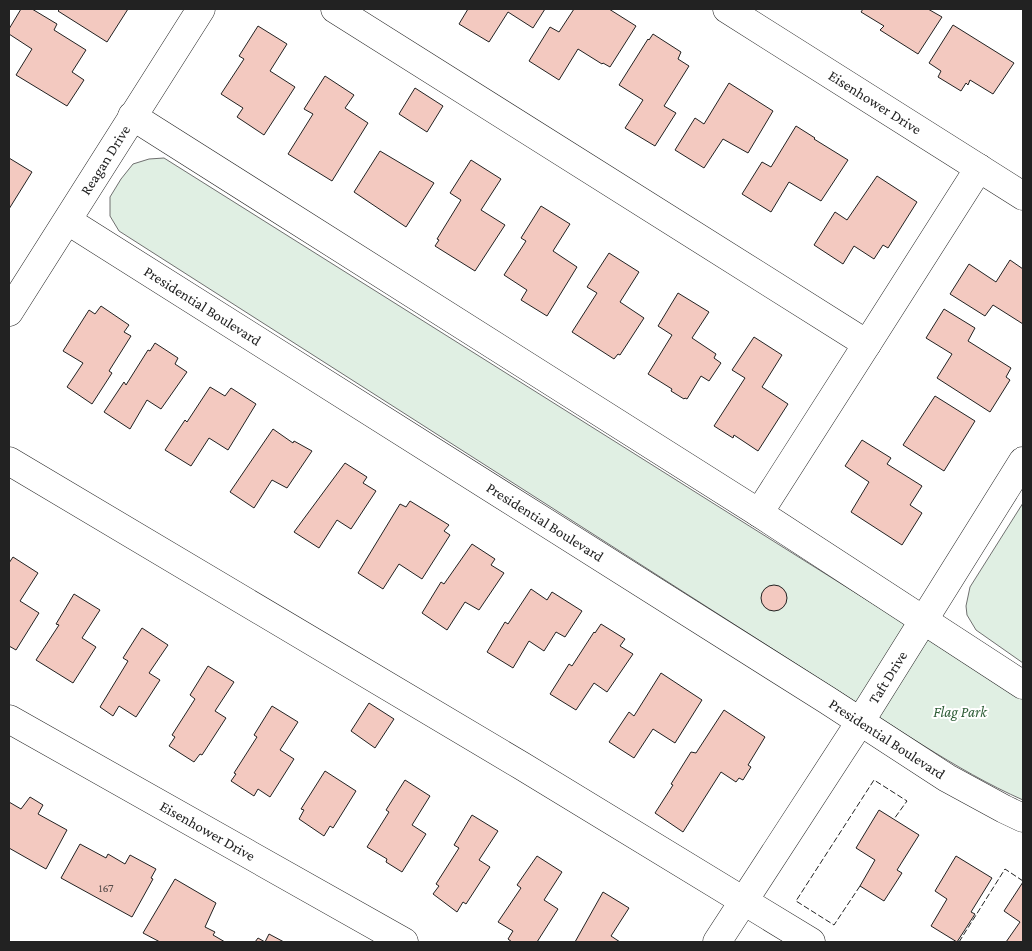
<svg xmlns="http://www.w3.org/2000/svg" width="1032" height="951" font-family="'Crimson Pro',serif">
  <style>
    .green { fill: #e0efe3; stroke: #6f6f6f }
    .building { fill: #f3c9c0; stroke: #222 }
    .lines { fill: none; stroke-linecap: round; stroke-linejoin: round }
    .minor-casing { stroke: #222; stroke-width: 29 }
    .minor { stroke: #fff; stroke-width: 28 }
    .fence { stroke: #222; stroke-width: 1; stroke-dasharray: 6 2.5; stroke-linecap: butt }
    .labels { text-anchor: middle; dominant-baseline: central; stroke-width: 4; stroke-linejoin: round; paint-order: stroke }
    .number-label { font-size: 12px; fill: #564c4a }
    .street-label { font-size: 15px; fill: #222; stroke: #fff }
    .park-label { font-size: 15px; font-style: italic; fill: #2f5e38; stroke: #fff }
  </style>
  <rect width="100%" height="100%" fill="#fff"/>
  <g class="green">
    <path d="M164,158L875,605L1004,684L1023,698V800C955,770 890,723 826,683L119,231L110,216V197L121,179L133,164L149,159Z"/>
    <polygon points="1023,503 1023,663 976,630 967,615 966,606 970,587"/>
  </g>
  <g class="building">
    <polygon points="21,9 32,9 57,24 54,30 86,50 72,72 84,80 67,106 16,75 32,49 9,34 9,29"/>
    <polygon points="60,9 128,9 107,42 58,11"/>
    <polygon points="468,9 545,9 533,28 508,12 489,42 459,24"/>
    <polygon points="574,9 609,9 636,26 610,67 603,63 602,64 578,49 559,80 529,61 550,27 559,32"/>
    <polygon points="863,9 928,9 942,17 918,54 880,30 884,26 861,12"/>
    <polygon points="953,25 1014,63 993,94 970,80 968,85 966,83 961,91 938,77 941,71 929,63"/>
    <polygon points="258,26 287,44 270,71 295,87 264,135 237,117 243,108 221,94 244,59 239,56"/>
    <polygon points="653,34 681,52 678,59 689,66 664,106 676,113 655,146 625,128 643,100 619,85 648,39 649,40"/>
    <polygon points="325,76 354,95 345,108 368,123 332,181 288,154 313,114 304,109"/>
    <polygon points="729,83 773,111 748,153 723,139 704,168 675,150 695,118 704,124"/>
    <polygon points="415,88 443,106 427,132 399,114"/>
    <polygon points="796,126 815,138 814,139 848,160 821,201 789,182 771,212 742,194 762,162 771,167"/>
    <polygon points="380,151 434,183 406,227 354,192"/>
    <polygon points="9,158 32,172 9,209"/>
    <polygon points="471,160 501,179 481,210 505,225 475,271 435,246 439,240 437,239 461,200 450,193"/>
    <polygon points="877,176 917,202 888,248 883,245 874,259 854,246 843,264 814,245 835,212 847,220"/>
    <polygon points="541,206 570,224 553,251 577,267 547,316 521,300 527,290 504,275 526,241 521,238"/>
    <polygon points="609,253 639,272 620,302 644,318 620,355 618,354 614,359 572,332 597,293 587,287"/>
    <polygon points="1010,260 1023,269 1023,324 993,305 985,316 950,294 969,264 996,282"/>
    <polygon points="678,293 709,312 692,338 716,354 714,358 721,363 709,381 701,376 687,399 685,398 684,399 671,391 672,389 648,374 672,335 658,326"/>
    <polygon points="101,306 129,325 124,332 131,336 109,371 112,373 92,404 67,387 83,363 63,351 89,310 95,314"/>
    <polygon points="944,309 975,328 968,341 1011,368 1006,377 1010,380 990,412 937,378 952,354 926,338"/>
    <polygon points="754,337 782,355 762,387 788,404 758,451 734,435 733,438 714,426 745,378 732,370"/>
    <polygon points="155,343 178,358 175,364 187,372 161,409 147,400 130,429 104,412 124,382 126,385 148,350 150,351"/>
    <polygon points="210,387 225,396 231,388 256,404 228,450 209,438 191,466 165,450 185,420 187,422"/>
    <polygon points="935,396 975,421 944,471 903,445"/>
    <polygon points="273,429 293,443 294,441 312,451 287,488 272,480 254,508 230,492"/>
    <polygon points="862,440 891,458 887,464 922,486 910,505 922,513 902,545 851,512 869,482 845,466"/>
    <polygon points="345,463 367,477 363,483 376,491 351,529 337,520 319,548 294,532"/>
    <polygon points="410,501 449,525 444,531 450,535 422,579 399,564 383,589 358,573 400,504 406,507"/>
    <polygon points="472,544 495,559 491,565 504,573 479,610 465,602 447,630 422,613 441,582 444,584"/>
    <polygon points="13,557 38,573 20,601 39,613 16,650 9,646 9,563"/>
    <circle cx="774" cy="598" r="13"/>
    <polygon points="531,589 547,600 552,592 582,611 565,637 556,632 544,651 529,641 513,668 487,652 505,622 508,624"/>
    <polygon points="74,594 100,610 82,638 96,647 73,683 36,660 59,625 56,624"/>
    <polygon points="601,624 625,639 620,646 633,654 607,692 594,683 576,710 550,694 569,664 572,666 594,632 595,633"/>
    <polygon points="142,628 168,645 149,673 160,680 136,717 119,706 113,716 100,707 128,661 123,658"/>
    <polygon points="208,666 234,682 215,711 226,718 202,755 200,754 194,762 169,746 175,737 172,735 195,699 190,695"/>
    <polygon points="661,673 702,700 675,743 653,729 634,758 609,742 629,712 634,716"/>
    <polygon points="369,703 394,719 375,748 351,731"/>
    <polygon points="272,706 298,722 280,750 294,759 270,797 258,789 254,796 231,781 236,774 234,773 257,737 254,735"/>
    <polygon points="724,710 765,737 748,765 751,767 743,780 739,778 736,782 721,772 683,832 655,813 673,785 671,784 691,752 696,753"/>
    <polygon points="325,771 356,791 333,828 330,826 324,836 299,819 304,810 301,809"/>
    <polygon points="405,780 430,796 412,825 426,834 402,872 386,862 387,859 367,847 389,812 386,810"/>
    <polygon points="30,797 43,805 38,814 67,830 46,869 9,848 9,802 21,809"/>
    <polygon points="879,810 919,835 897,870 902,873 884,901 860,886 875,860 856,848"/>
    <polygon points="472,815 498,831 479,860 490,867 466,904 463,902 457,912 433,894 439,886 436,884 459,848 454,845"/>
    <polygon points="80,844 106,858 108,854 125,864 130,855 156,869 151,878 153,879 132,917 61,878"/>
    <polygon points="537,856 562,872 544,900 558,909 537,942 512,942 508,939 513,931 498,922 521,888 517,885"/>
    <polygon points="956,856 992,878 971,912 975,914 957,942 931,926 947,899 935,891"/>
    <polygon points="175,879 216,903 205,927 215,932 213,935 225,942 160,942 143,933"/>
    <polygon points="1023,882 1023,942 1006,942 1020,922 1004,911"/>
    <polygon points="603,892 629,908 611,936 620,942 575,942"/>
    <polygon points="269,934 284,942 255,942 258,938 265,942"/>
  </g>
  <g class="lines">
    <g class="minor-casing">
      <g id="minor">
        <polyline points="335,9 867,344 979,168"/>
        <path id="s1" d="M727,9L1023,196"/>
        <polyline points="132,116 759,513 1023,685"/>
        <path id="s2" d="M68,221L827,700L947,778L1004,809L1023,818"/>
        <path id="s3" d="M9,312L201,9"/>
        <polyline points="9,461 522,766 811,942"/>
        <polyline points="759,513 867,344"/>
        <path id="s4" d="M9,719L404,942"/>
        <path id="s5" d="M717,942L860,722L1023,461"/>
      </g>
    </g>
    <use href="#minor" class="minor"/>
    <g class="fence">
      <polyline points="860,886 834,925 796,901 874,780 907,801 894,819"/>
      <polyline points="959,942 1005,869 1023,881"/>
    </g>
  </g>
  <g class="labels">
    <g class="number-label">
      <text x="106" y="888">167</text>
    </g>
    <g class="street-label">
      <text stroke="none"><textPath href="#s1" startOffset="175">Eisenhower Drive</textPath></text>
      <text stroke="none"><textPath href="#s3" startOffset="180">Reagan Drive</textPath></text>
      <text stroke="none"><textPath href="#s2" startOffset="159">Presidential Boulevard</textPath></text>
      <text stroke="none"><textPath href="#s2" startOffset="564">Presidential Boulevard</textPath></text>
      <text stroke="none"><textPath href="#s5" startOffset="315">Taft Drive</textPath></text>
      <text stroke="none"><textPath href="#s2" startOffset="969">Presidential Boulevard</textPath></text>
      <text stroke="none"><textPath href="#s4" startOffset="228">Eisenhower Drive</textPath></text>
    </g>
    <g class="park-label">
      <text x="960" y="712">Flag Park</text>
    </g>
  </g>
  <rect width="1032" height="951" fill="none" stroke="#222222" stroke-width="20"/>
</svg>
